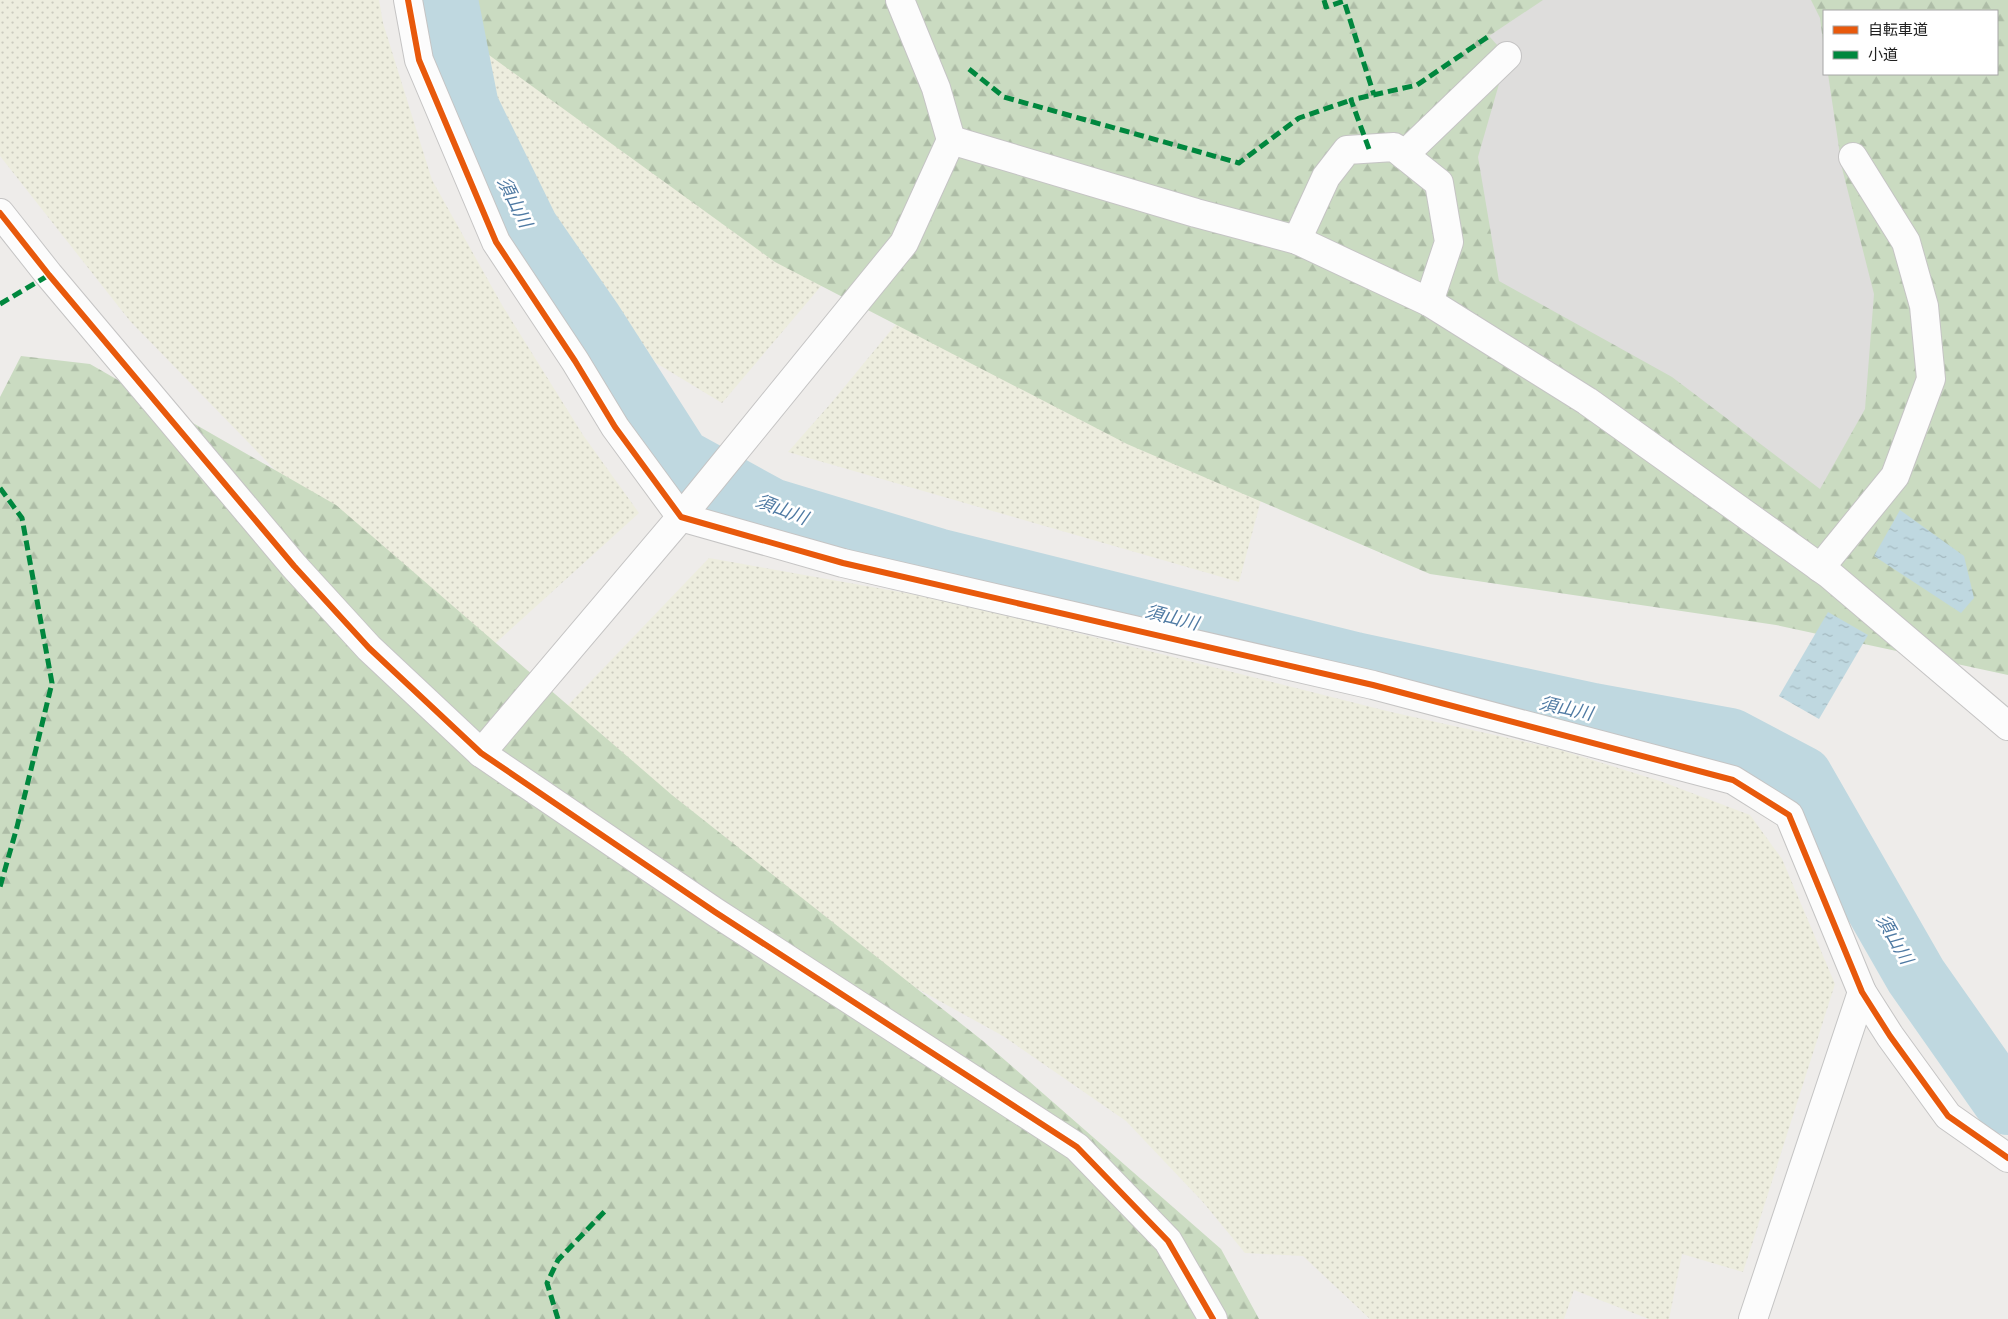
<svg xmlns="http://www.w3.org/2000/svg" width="2008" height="1319" font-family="'IBM Plex Sans','Noto Sans JP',sans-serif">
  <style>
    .farmland { fill: url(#farmland-dots) }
    .forest { fill: url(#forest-firs); fill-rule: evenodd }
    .parking { fill: #dedddc }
    .water { fill: url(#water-ripples) }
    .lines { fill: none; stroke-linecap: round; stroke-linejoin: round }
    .river { stroke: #bfd8e0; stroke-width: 62 }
    .minor-casing { stroke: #c5c4c4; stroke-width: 30 }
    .tertiary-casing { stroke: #c5c4c4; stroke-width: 30 }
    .minor { stroke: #fcfcfc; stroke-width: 28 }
    .tertiary { stroke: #fcfcfc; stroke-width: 28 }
    .quiet { stroke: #00873e; stroke-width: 5; stroke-dasharray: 10 5; stroke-linecap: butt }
    .cycleway-casing { stroke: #fff; stroke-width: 9 }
    .cycleway { stroke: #e8590c; stroke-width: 6 }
    .labels { text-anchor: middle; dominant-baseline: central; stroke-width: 5; stroke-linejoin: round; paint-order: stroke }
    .water-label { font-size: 18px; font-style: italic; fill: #4f7aa3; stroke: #fff }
  </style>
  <defs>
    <pattern id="farmland-dots" width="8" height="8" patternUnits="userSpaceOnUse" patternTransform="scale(1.25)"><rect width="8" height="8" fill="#ededde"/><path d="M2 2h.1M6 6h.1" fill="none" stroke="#cbcbbe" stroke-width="1.8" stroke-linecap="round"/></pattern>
    <pattern id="forest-firs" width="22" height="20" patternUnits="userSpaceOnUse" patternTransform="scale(1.25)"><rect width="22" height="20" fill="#cadbc1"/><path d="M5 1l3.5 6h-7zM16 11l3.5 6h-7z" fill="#adbca6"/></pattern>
    <pattern id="water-ripples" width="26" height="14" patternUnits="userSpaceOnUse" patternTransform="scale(1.25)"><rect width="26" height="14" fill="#bfd8e0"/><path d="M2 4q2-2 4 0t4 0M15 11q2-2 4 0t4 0" fill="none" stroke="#a4b9c0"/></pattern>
  </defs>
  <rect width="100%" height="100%" fill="#eeecea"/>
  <g class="farmland">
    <polygon points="0,0 379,0 383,23 432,180 502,305 583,435 639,513 468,668 130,321 0,156"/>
    <polygon points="470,0 883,213 722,403 656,363 593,272 506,140 485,74"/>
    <polygon points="934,278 1319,284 1239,582 788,452 832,402"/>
    <polygon points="709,558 951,601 1391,712 1557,749 1660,781 1750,815 1782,859 1835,984 1743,1272 1682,1254 1669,1319 1649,1319 1574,1290 1564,1319 1370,1319 1303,1256 1245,1253 1202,1201 1126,1121 1003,1036 791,919 546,728"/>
  </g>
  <g class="forest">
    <path d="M413,0H2008V675L1776,625L1430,574L1127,444L775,262ZM1824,11H1997V74H1824Z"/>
    <polygon points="21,356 90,364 336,505 672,795 983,1041 1221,1249 1259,1319 0,1319 0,397"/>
  </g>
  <polygon class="parking" points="1543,0 1811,0 1820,18 1824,49 1824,74 1828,74 1842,168 1874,294 1865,409 1820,489 1672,377 1499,281 1478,157 1507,56 1489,36"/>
  <g class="water">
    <polygon points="1900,510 1964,556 1974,598 1961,613 1874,556"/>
    <polygon points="1828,612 1868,635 1819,719 1779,696"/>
  </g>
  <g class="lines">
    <polyline class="river" points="447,0 468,107 528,229 593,323 680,459 771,509 937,559 1355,663 1593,714 1730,739 1802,777 1916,976 2003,1100 2008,1104"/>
    <g class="minor-casing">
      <g id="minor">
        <polyline points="408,0 419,60 496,242 575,361 615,427 681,517 843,563 1373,685 1733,780 1789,815 1862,992 1890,1036 1948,1116 2008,1158"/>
        <polyline points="1404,155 1507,56"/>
        <polyline points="1297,240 1326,177 1347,150 1394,147 1439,183 1449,242 1429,302"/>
        <polyline points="1820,568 1895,476 1931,379 1924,306 1906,242 1853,157"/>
        <polyline points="1753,1319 1862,992"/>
      </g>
    </g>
    <g class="tertiary-casing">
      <g id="tertiary">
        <polyline points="951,140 1196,213 1297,240 1429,302 1587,401 1829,574 2008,726"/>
        <polyline points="0,213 49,275 294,566 369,648 481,753 715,912 1077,1147 1168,1241 1213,1319"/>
        <polyline points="481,753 681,517 904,243 951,140 936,88 900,0"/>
      </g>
    </g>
    <use href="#minor" class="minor"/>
    <use href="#tertiary" class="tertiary"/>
    <g class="quiet">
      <polyline points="1324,0 1326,7 1344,1 1374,95"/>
      <polyline points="969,69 1004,97 1239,163 1299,118 1351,100"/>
      <polyline points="1369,149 1351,100 1417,85 1489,36"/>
      <polyline points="0,304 49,275"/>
      <polyline points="0,488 22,518 52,683 17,827 0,887"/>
      <polyline points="558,1319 547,1283 558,1260 605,1211"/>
    </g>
    <g class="cycleway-casing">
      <g id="cycleway">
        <polyline points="408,0 419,60 496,242 575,361 615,427 681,517 843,563 1373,685 1733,780 1789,815 1862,992 1890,1036 1948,1116 2008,1158"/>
        <polyline points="0,213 49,275 294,566 369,648 481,753 715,912 1077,1147 1168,1241 1213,1319"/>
      </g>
    </g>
    <use href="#cycleway" class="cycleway"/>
  </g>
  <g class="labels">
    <g class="water-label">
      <text transform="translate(515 202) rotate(63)">須山川</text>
      <text transform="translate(782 509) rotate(21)">須山川</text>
      <text transform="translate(1172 617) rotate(14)">須山川</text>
      <text transform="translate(1566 708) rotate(12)">須山川</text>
      <text transform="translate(1895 939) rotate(60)">須山川</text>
    </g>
  </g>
  <rect x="1823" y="10" width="175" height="65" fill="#ffffff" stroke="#a6a6a6"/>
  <rect x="1833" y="26" width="25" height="8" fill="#e8590c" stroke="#a6a6a6"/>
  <text x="1868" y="35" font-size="15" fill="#202020">自転車道</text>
  <rect x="1833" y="51" width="25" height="8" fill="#00873e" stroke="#a6a6a6"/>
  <text x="1868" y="60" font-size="15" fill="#202020">小道</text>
</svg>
